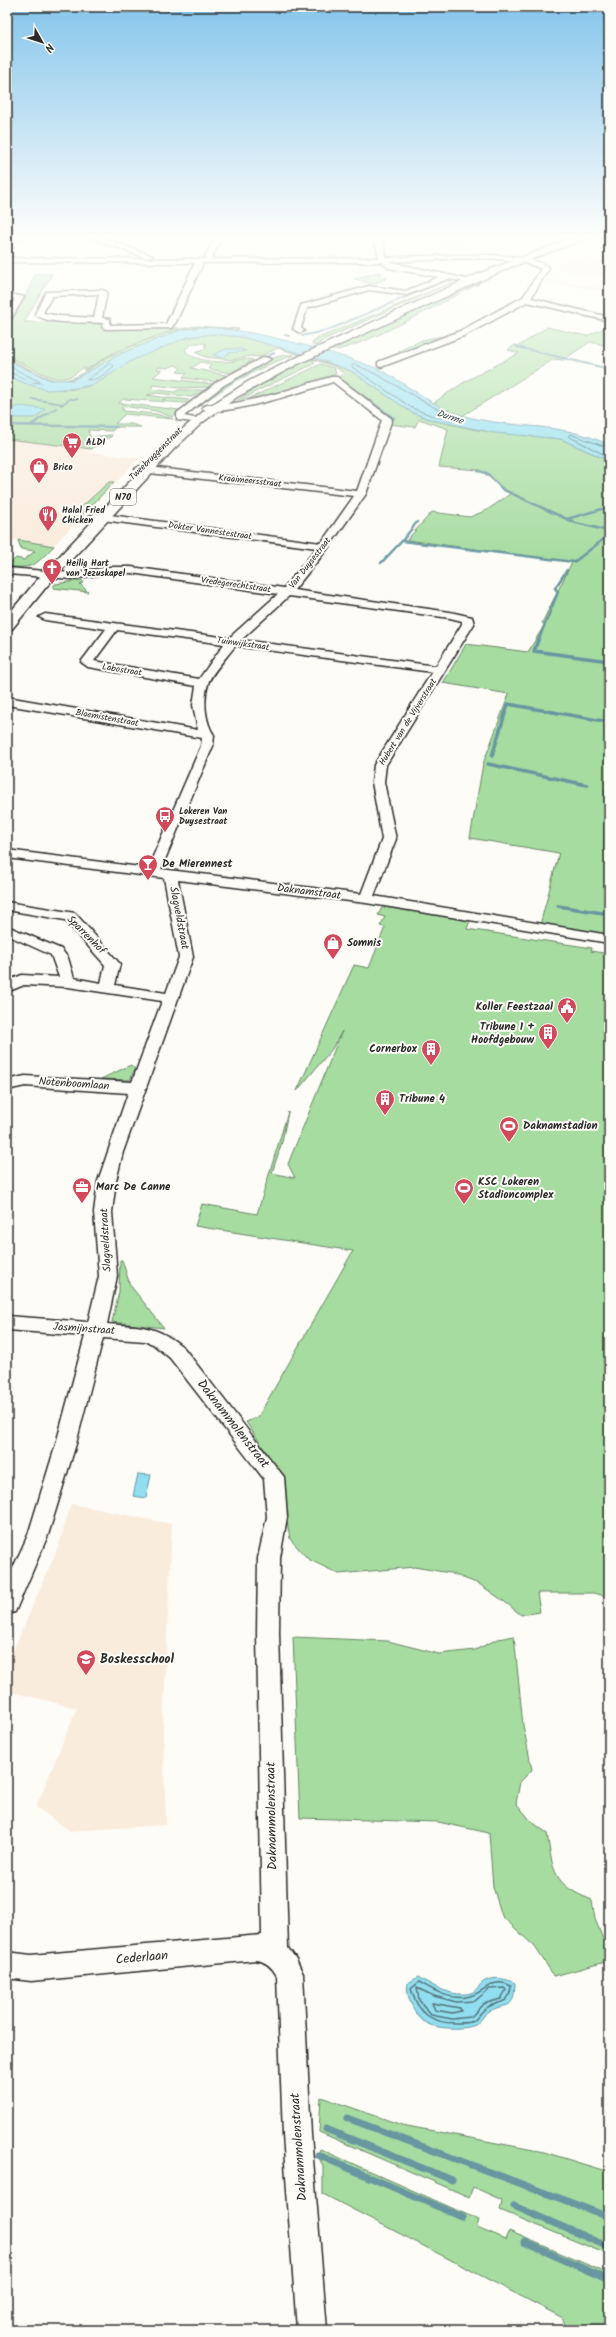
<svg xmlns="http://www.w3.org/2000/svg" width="616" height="2337" font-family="Kalam,sans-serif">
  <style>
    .built { fill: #faecdd }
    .green { fill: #a6dca0; stroke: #688466 }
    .water { fill: #90deef; stroke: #6896a1 }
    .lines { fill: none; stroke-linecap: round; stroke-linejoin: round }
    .shore-far1 { stroke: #537379; stroke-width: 1 }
    .shore { stroke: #537379; stroke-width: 1.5 }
    .stream-far3 { stroke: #6896a1; stroke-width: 2 }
    .stream-far2 { stroke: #6896a1; stroke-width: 2.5 }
    .stream-far1 { stroke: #6896a1; stroke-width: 3.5 }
    .stream { stroke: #6896a1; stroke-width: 7 }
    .minor-casing { stroke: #2b2b2b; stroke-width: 3 }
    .major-casing { stroke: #2b2b2b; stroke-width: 3 }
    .minor { fill: #fdfcf7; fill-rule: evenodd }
    .major { fill: #fdfcf7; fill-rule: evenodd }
    .labels { text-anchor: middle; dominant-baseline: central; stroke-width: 4; stroke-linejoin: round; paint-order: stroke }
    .far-poi-label { font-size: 9px; font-weight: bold; fill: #2b2b2b; stroke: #fdfcf7; text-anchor: start }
    .far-street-label { font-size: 9px; fill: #2b2b2b; stroke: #fdfcf7 }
    .far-water-label { font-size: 10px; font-style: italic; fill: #44585c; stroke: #fdfcf7 }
    .shield { fill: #fdfcf7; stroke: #6a6a68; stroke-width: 1 }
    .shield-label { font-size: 10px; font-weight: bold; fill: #2b2b2b }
    .poi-label { font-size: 11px; font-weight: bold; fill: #2b2b2b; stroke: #fdfcf7; text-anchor: start }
    .street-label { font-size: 11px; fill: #2b2b2b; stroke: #fdfcf7 }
    .near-street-label { font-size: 13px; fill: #2b2b2b; stroke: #fdfcf7 }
    .near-poi-label { font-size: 13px; font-weight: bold; fill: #2b2b2b; stroke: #fdfcf7; text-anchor: start }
  </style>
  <rect width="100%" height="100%" fill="#fdfcf7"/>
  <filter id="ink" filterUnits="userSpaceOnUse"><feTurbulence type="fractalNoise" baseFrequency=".025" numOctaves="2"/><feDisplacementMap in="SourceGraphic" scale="8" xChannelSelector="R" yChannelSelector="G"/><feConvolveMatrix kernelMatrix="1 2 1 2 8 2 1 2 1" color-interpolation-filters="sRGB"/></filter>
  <g filter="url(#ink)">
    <g class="built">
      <polygon points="265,236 347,236 349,245 260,246"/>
      <polygon points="434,236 468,236 474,248 460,249 465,256 453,256 448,249 437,249"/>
      <polygon points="568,256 609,262 609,292 544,281 547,278 594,287 608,278 555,269"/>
      <polygon points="7,439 92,449 88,452 140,458 53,546 7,539"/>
      <polygon points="71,1504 172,1524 163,1728 166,1825 70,1831 36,1807 77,1708 7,1691 7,1665 59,1545"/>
    </g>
    <g class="green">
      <polygon points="377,272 382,273 377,276 387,278 372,284 355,279"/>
      <path d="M35,274H52L24,322L102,323V330L179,328L113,353L84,371L86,368H82C59,392 37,368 7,356V322H10L26,295Z"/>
      <polygon points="453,282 325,339 316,346 311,344 318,338"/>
      <path d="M477,284H479C452,296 351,355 329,350Z"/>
      <path d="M198,326L239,329L201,327L181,330L113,358L78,378L63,381L50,380L7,360V357C21,364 42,378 57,380C77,382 90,367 106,358C129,346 173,328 198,326Z"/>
      <polygon points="609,326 609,346 590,342 563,360 554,359 462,416 432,404 466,381 519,353 508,350 515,345 519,346 547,327 587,336"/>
      <polygon points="458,333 404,353 399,351 422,340"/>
      <path d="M213,334L242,337L273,345L351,371L411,412L432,420L477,430L561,439L609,461V936L540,925L559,853L470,838L483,764L509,694L443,683L466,644L528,652L545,624L542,623L572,562L407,540L432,512L470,517L487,510L510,494L480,470L439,467L448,429L419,419L415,427L388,424L390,417L340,380L341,378L339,377L344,373L334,366L278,348L259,357L250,356L233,360L205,357L195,352L207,348L204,346L207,344C197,342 191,342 185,350C193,362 221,363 234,361C241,360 246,358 253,360L230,373L208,369L211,364L201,362L191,368L226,375L216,382L184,378L183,377L187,373L177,372L181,368L175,365L168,368L159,367L157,369L162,370L153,377L213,384L210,387L180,388L153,385L151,389L175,392L178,390H205L192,397L156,393L147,395L168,398L162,400L171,398L189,400L186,403L123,399L119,403L180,410L172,417L156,411L123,406L121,409H124L123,411L156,414L173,419L125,414L115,424H131L141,427H116L112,431L88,430L90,437L112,435L110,438H104L92,449L7,439V375C33,388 67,396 96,383C104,380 111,373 119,368C144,352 183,335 213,334Z"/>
      <path d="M283,355H294L272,363L234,382L182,417C212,392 245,366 283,355Z"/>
      <polygon points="310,359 314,361 314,364 257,391 239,402 232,404 257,387"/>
      <polygon points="321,364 334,368 336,374 322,379 324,380 242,402"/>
      <polygon points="109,482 114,482 74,524 64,523"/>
      <path d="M18,540L54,546C36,564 34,570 7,566L16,558L24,560L35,551L21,549Z"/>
      <polygon points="82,580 84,583 80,584 88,592 53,588 55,584"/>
      <polygon points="383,906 470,920 467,929 592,948 591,951 609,954 609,1597 593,1593 537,1593 540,1612 521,1615 505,1602 479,1584 450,1573 414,1567 339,1574 308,1559 290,1539 279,1471 246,1422 258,1417 353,1251 195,1226 202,1204 257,1214 288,1112 282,1142 272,1173 295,1178 288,1164 342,1031 332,1049 297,1091 354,965 369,968 385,927 380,926 385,917 378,915"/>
      <polygon points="131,1065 135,1069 130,1080 101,1079"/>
      <polygon points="120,1260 122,1260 130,1285 164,1328 112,1322 119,1292"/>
      <path d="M514,1636L523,1725L532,1770L520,1782L516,1803L531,1821L547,1833C553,1872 553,1885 592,1900L595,1919L603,1939L609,1935V1961L554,1976L535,1947L502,1916L493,1887L489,1833L438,1822L300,1818L293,1637L388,1641L439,1654L475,1650L498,1639Z"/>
      <polygon points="321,2097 402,2125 544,2152 609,2172 609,2255 500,2210 502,2200 473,2187 469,2197 319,2132"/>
      <polygon points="320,2149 479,2220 477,2227 506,2239 509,2231 609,2274 609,2330 564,2330 563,2318 323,2194 323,2167 318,2155"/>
    </g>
    <g class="water">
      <path d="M201,327C239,329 274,337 311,347C334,354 357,360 380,370C408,384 430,406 461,415C511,430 562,421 609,445V461L561,439L495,433L432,420L411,412L351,371L316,358L242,337L213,334L188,337L133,360L95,384L77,388L47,390L24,383L7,375V360L50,380H73L122,353L181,330Z"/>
      <polygon points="226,349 240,349 246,351 229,353 222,358 213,355"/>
      <polygon points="20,406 46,409 35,418 7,418 7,410"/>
      <polygon points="138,1474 151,1475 146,1498 133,1496"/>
      <path d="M418,1977C433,1986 453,1998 471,1993C477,1991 480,1983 485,1981C494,1976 507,1979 515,1983C514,2014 505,2001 488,2012C483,2015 480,2023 475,2025C466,2030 435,2029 426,2023C415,2016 405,1996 408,1983Z"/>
    </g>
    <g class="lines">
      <g class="shore-far1">
        <path d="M111,363L114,366C106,373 98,381 87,380Z"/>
        <path d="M354,364C391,379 422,404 459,419L460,422L433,416L412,408L352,367Z"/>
        <polyline points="7,365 42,383 32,382 7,371"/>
        <polyline points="609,448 570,434 568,436 609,457"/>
      </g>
      <g class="shore">
        <path d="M419,1982C433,1990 449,2000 466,1997C484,1995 491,1975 511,1986C509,2008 498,1999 485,2009C481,2012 478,2017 474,2021C469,2023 464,2023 459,2023C433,2024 418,2014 411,1989Z"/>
        <polygon points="417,1988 434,1996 456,2002 475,2001 489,1989 504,1988 506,1990 501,1999 483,2004 471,2017 452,2019 431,2015 419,2000"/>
        <polygon points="432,2003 460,2008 461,2011 452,2013 435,2010"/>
      </g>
      <g class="stream-far3">
        <polyline points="285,335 289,336"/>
        <polyline points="302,336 328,330 448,279"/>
        <polyline points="517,347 609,369"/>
        <polyline points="264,358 274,353"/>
        <polyline points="343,381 390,415"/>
        <polyline points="7,391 10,389"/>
        <polyline points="32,399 63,404"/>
        <polyline points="61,405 70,399 78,399"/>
        <polyline points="183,408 193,400"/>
        <polyline points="46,415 56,408"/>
      </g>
      <g class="stream-far2">
        <polyline points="388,414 394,418 392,422"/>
        <polyline points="7,425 117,427"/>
        <polyline points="31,425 47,414"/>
        <polyline points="478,471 487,473 502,489 549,511 576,523 609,531"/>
        <polyline points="567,519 609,507"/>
        <polyline points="417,522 402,541 574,562 609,535"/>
        <polyline points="381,563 402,541"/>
        <polyline points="538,641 558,592 555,588 567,570"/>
      </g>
      <g class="stream-far1">
        <polyline points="538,640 534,651 609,661"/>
        <polyline points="492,756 508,704 609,722"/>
        <polyline points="488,764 587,785"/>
        <polyline points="609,790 606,790 605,849 609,850"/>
        <polyline points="558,906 609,914"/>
      </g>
      <g class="stream">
        <polyline points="347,2118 609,2217"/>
        <polyline points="326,2129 452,2180"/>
        <polyline points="318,2155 462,2217"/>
        <polyline points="514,2206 609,2247"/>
        <polyline points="524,2242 609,2280"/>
      </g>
      <g class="minor-casing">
        <g id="minor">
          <polygon points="27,236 26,238 7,241 7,237"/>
          <polygon points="86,236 97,236 153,256 146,258"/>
          <path d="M215,236H223L211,259L379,258L373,236H381L387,258C419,257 527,247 549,268L531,298L609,317V321L527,302L466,335L381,367L378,366V362L460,331L523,297L541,269C507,251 429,261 390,262L471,280L467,282L448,279L407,295L369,290L307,308L301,328L304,331L300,333L293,329L301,305L369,286L406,291L439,277L388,268L382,262L203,263L176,322L171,328L106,329L102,327L103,323C87,322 46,325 35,314L46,292L103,290L107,292L102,318L110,319V325L166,324L195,263L7,262V258L204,259ZM99,294L94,318L60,316L43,313L52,296Z"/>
          <polygon points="7,293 24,297 10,321 7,321 7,312 15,299 7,297"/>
          <polygon points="264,357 271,359 224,385 184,416 200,419 200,423 177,420 177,413 218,381"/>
          <path d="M331,377H337L392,419L366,494L328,548L294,590L450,612L472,617L474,624L386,765L384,782L396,839L374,896L609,935V943L366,903L178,880L193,957L123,1152L116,1181L112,1212L117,1276L107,1324C142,1327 155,1324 184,1348L284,1477L287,1517L280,1558L279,1633L288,1948L296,1959L303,1974L311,2135L327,2330H297L283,2135L277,1976C272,1967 266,1961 256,1960L31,1981L7,1978V1952L31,1955L262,1935L257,1633L258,1558L267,1517L264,1479L170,1358L153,1344L145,1341L103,1338L76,1444L48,1535L15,1612L7,1614V1581L28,1535L56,1444L85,1336L7,1330V1316L88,1322L99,1276L94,1212L98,1181L128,1093L25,1086L7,1090V1080L25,1076L132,1082L162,1001L68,987L24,985L7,992V981L22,975L59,977L51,955L7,935V926L61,949L68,958L74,978L101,983L105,965L65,920L7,910V902L75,913L120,964L115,985L166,993L179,957L164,878L7,858V850L148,868L201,746L202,738L7,705V697L198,730L193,705L196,686L88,667L81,662L106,629L45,620L39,617L45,614L229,638L278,594L131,573H109L72,579L7,574V568L72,573L109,567H131L284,588L317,548L95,519L90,516L95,513L321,543L354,496L140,472L135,469L140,466L357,491L382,420L333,382C313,388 215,421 202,408C207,402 226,405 235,403C267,398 299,386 331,377ZM289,596L450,618L462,621V624L436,666L241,640ZM117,630L224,644L199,679L94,661ZM235,646L432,672L374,765L372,782L382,839L361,894L161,869L213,746L214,735C205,722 203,700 208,684C211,673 228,656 235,646Z"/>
        </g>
      </g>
      <g class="major-casing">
        <polygon id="major" points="578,236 592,236 511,267 434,302 298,364 237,397 203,422 175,448 47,586 12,629 7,630 7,616 37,580 166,443 210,406 249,381 312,350 478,274"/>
      </g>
      <use href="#minor" class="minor"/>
      <use href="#major" class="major"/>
    </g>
  </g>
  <linearGradient id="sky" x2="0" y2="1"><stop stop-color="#85c5eb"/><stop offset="0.42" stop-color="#fefefb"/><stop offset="1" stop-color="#fefefb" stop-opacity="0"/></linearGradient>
  <rect width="616" height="563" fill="url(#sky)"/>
  <defs>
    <g id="supermarket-pin" transform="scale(1)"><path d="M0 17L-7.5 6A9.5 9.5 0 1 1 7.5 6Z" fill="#d1495b" stroke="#fdfcf7"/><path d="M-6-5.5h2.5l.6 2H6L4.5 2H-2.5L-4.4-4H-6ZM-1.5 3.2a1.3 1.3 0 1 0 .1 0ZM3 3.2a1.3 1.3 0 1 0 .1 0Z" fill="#fff"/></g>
    <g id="shop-pin" transform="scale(1)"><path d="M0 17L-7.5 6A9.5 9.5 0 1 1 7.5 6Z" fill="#d1495b" stroke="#fdfcf7"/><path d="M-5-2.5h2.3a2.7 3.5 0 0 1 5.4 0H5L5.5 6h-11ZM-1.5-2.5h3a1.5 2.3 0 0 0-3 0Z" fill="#fff"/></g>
    <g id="restaurant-pin" transform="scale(1)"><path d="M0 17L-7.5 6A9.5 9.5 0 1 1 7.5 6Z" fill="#d1495b" stroke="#fdfcf7"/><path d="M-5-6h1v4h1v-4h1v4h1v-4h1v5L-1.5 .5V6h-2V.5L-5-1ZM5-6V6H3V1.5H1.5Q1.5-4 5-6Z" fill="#fff"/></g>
    <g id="church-pin" transform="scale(1)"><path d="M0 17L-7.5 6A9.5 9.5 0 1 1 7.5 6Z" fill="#d1495b" stroke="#fdfcf7"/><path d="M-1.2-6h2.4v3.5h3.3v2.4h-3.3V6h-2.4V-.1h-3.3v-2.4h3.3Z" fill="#fff"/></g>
    <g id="bus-pin" transform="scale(1)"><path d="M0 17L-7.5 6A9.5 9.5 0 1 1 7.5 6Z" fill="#d1495b" stroke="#fdfcf7"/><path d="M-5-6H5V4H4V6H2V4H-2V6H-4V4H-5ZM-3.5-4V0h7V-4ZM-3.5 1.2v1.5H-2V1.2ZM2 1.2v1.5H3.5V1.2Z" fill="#fff"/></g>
    <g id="bar-pin" transform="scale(1)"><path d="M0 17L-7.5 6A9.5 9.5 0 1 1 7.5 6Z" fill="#d1495b" stroke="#fdfcf7"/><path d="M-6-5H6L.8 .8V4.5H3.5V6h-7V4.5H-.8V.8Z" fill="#fff"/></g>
    <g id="civic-pin" transform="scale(1)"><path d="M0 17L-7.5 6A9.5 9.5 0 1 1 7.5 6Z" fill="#d1495b" stroke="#fdfcf7"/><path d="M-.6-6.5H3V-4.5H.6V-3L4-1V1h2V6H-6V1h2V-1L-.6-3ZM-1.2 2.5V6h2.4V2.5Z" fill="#fff"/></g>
    <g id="building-pin" transform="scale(1)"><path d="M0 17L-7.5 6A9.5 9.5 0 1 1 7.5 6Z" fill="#d1495b" stroke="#fdfcf7"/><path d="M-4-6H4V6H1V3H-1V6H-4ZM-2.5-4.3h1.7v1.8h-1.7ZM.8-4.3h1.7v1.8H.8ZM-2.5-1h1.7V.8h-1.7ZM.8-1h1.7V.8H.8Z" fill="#fff"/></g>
    <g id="stadium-pin" transform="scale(1)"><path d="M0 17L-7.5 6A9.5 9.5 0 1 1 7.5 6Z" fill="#d1495b" stroke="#fdfcf7"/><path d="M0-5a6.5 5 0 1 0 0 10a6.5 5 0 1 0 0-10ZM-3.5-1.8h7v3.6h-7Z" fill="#fff"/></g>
    <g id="office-pin" transform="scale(1)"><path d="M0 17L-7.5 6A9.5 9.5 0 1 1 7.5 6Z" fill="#d1495b" stroke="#fdfcf7"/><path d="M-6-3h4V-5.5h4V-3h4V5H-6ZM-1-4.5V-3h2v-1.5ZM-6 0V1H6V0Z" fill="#fff"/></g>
    <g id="school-pin" transform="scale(1)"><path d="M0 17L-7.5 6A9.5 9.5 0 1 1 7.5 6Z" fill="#d1495b" stroke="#fdfcf7"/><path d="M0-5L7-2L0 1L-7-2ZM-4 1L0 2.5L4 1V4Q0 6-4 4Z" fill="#fff"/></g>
  </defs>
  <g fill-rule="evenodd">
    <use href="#supermarket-pin" x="72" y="442"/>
    <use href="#shop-pin" x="39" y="467"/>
    <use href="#restaurant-pin" x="48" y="515"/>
    <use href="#church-pin" x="52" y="568"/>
    <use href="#bus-pin" x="165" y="816"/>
    <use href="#bar-pin" x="148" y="864"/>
    <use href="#shop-pin" x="333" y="943"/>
    <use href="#civic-pin" x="567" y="1007"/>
    <use href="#building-pin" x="548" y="1033"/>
    <use href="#building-pin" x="431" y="1049"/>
    <use href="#building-pin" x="385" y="1099"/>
    <use href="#stadium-pin" x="509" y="1126"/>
    <use href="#office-pin" x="82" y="1187"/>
    <use href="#stadium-pin" x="464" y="1188"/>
    <use href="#school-pin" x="86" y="1659"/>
  </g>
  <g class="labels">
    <g class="far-poi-label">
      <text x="86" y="442">ALDI</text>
      <text x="53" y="467">Brico</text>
      <text x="62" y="510">Halal Fried<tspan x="62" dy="10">Chicken</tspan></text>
      <text x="66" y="563">Heilig Hart<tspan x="66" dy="10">van Jezuskapel</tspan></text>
      <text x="179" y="811">Lokeren Van<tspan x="179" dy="10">Duysestraat</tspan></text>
    </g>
    <g class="far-street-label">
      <text transform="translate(156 454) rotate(-45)">Tweebruggenstraat</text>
      <text transform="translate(250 481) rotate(6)">Kraaimeersstraat</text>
      <text transform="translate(210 531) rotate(8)">Dokter Vannestestraat</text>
      <text transform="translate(310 563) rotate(-52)">Van Duysestraat</text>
      <text transform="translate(236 585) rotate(8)">Vredegerechtstraat</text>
      <text transform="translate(243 644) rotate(8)">Tuinwijkstraat</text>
      <text transform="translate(122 670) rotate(9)">Labostraat</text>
      <text transform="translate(107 718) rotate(10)">Bloemistenstraat</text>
      <text transform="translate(408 722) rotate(-58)">Hubert van de Vijverstraat</text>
    </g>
    <g class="far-water-label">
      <text transform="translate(450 417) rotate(18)">Durme</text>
    </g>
    <rect class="shield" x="110" y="489" width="26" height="16" rx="3"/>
    <g class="shield-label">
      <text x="123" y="497">N70</text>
    </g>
    <g class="poi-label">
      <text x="162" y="864">De Mierennest</text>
      <text x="347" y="943">Somnis</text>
      <text x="553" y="1007" text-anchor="end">Koller Feestzaal</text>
      <text x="534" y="1027" text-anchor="end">Tribune 1 +<tspan x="534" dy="13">Hoofdgebouw</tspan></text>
      <text x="417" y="1049" text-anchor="end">Cornerbox</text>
      <text x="399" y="1099">Tribune 4</text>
      <text x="523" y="1126">Daknamstadion</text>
      <text x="478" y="1182">KSC Lokeren<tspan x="478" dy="13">Stadioncomplex</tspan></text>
      <text x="96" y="1187">Marc De Canne</text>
    </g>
    <g class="street-label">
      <text transform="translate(309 892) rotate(7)">Daknamstraat</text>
      <text transform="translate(179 918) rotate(79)">Slagveldstraat</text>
      <text transform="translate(86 935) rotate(45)">Sparrenhof</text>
      <text transform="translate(74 1084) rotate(4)">Notenboomlaan</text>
      <text transform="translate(106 1240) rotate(-93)">Slagveldstraat</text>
      <text transform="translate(84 1329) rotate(4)">Jasmijnstraat</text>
    </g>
    <g class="near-street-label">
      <text transform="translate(233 1424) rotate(52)">Daknammolenstraat</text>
      <text transform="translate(272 1816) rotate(-91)">Daknammolenstraat</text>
      <text transform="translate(142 1958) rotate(-5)">Cederlaan</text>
      <text transform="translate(299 2147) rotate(-94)">Daknammolenstraat</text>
    </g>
    <g class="near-poi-label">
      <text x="100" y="1659">Boskesschool</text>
    </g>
  </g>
  <rect width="616" height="2337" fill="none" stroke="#fdfcf7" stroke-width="24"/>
  <rect x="12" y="12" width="592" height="2313" fill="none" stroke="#2b2b2b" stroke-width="1.5" filter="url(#ink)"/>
  <g transform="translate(42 42) rotate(129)" stroke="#fdfcf7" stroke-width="3" paint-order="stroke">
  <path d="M0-3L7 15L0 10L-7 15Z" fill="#2b2b2b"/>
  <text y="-6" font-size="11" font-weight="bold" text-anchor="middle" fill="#2b2b2b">N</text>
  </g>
</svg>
